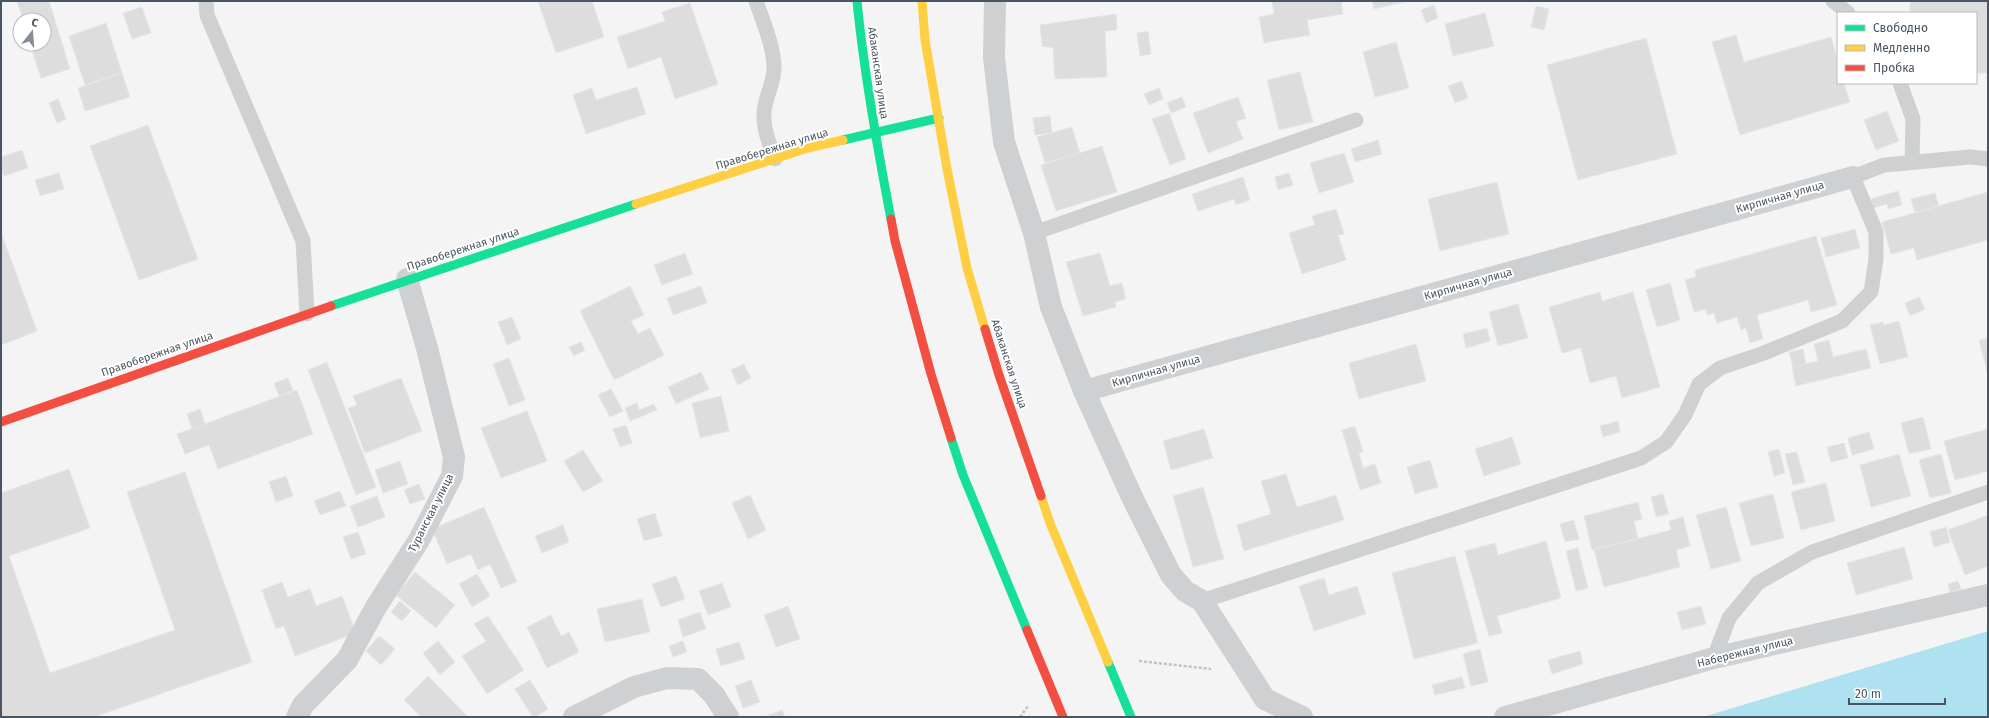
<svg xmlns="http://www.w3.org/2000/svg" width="1989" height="718" font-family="'Fira Sans',sans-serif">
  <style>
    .water { fill: #aee2f0 }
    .building { fill: #ddddde; stroke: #e5e6e7 }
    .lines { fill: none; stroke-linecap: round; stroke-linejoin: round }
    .path { stroke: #bcc7c4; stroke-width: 2.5; stroke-dasharray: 3 2; stroke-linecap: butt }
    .lane { stroke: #ced0d2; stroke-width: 15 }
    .street { stroke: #ced0d2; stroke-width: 22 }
    .fast { stroke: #16e098; stroke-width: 9 }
    .slow { stroke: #ffcf43; stroke-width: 9 }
    .jam { stroke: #f24e42; stroke-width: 9 }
    .labels { text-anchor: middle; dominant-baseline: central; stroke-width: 4; stroke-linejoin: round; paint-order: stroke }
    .street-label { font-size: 11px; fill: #4a5661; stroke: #fff }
  </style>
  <rect width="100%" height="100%" fill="#f4f4f4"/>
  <polygon class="water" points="1988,631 1988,717 1703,717"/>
  <g class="building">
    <polygon points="17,1 49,1 70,69 41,78 30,44 44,44 44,20 23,20"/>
    <polygon points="538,1 592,1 604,37 556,53"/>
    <polygon points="1272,1 1341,1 1343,14 1307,20 1310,35 1264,43 1259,17 1274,14"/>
    <polygon points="1372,1 1407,1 1374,9"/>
    <polygon points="1910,1 1988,1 1988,73 1976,73 1976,13 1910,13"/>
    <polygon points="690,3 718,84 675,99 661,57 628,69 617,37 665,21 662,12"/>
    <polygon points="1434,5 1438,18 1426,23 1421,10"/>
    <polygon points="1536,6 1549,9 1544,30 1531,27"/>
    <polygon points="142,7 151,33 132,39 123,13"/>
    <polygon points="1485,13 1494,46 1453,56 1445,24"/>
    <polygon points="1116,14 1117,30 1105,31 1107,77 1055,79 1053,48 1042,46 1040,25"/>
    <polygon points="106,23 122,73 85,85 69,36"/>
    <polygon points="1148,31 1151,54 1140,56 1137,33"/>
    <polygon points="1736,35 1744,62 1831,37 1838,61 1838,83 1844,83 1850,102 1740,135 1712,42"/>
    <polygon points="1646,38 1677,154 1578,180 1547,65"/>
    <polygon points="1396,42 1409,88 1375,97 1363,52"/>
    <polygon points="1300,72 1313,122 1279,130 1267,80"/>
    <polygon points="122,73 130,97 85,111 78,88"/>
    <polygon points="1462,81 1468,98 1455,103 1448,86"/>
    <polygon points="637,87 646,114 586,134 573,95 592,88 596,100"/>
    <polygon points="1159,88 1163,99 1149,105 1144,94"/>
    <polygon points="1182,97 1186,107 1171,113 1167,103"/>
    <polygon points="1238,97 1246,118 1236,122 1243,139 1208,153 1193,113"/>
    <polygon points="58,99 66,119 57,123 49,103"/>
    <polygon points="1887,111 1899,141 1876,150 1864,120"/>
    <polygon points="1169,113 1186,159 1170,165 1152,119"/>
    <polygon points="1050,116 1052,133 1035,135 1033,118"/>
    <polygon points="148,125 198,259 139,280 90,146"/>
    <polygon points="1072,127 1080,153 1045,163 1037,137"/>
    <polygon points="1378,140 1382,154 1355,162 1351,149"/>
    <polygon points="1102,146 1117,192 1056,211 1041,165"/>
    <polygon points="22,150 28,168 4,176 1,168 1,157"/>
    <polygon points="1344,153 1354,182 1319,193 1310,163"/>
    <polygon points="59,173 64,189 40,196 35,180"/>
    <polygon points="1289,173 1293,185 1278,190 1275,177"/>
    <polygon points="1243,177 1250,200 1236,205 1234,199 1198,211 1192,194"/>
    <polygon points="1497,182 1509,234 1440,251 1428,199"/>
    <polygon points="1898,191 1902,205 1888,209 1887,204 1873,208 1871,199"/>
    <polygon points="1988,192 1988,240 1917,260 1914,248 1891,254 1882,222"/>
    <polygon points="1935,193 1939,206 1915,213 1911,199"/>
    <polygon points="1336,209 1344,234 1338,235 1346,260 1302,274 1289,233 1315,225 1312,216"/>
    <polygon points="1855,229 1860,248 1826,257 1821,238"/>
    <polygon points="1,232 37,331 1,345"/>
    <polygon points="1816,236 1837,305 1811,312 1808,300 1757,315 1763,339 1750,343 1746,328 1741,330 1737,317 1717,323 1714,313 1707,315 1706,309 1694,312 1685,280 1696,277 1695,270"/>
    <polygon points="685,253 693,274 662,285 654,265"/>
    <polygon points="1100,253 1110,286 1122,283 1126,299 1115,302 1116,307 1083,316 1066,262"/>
    <polygon points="1670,283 1680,320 1657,327 1646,290"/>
    <polygon points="630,286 644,315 631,321 638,334 650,328 664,355 614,380 580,311"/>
    <polygon points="701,286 707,303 673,315 667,298"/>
    <polygon points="1600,292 1602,301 1633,292 1660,387 1622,398 1616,376 1590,383 1581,348 1562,353 1549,307"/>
    <polygon points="1919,297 1925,309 1910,316 1905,303"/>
    <polygon points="1518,304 1528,338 1498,346 1489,312"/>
    <polygon points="512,317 521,339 507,345 498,322"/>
    <polygon points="1899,321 1908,357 1880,364 1870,325 1883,322 1884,325"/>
    <polygon points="1487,328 1490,341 1466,348 1463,334"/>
    <polygon points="1988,338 1988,371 1987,371 1979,340"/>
    <polygon points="1829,340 1833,357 1866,349 1871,368 1796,386 1792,367 1818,361 1814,344"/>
    <polygon points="581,342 585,350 574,356 569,347"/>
    <polygon points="1416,344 1426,381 1359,399 1349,363"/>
    <polygon points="1803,349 1806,364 1793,367 1789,352"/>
    <polygon points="509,358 525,400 509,406 493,364"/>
    <polygon points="327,362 376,487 356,495 308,370"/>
    <polygon points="744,364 751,378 738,385 731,370"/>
    <polygon points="701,372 709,389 676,404 668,387"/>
    <polygon points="288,378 293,391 279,396 274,383"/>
    <polygon points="401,378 422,431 365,453 348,408 357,405 353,396"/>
    <polygon points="611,389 623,411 610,417 598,395"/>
    <polygon points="297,390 313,434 218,469 209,445 185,454 177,434"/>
    <polygon points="721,396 729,431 700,438 692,403"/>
    <polygon points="637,403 639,410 654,404 657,410 630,421 625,408"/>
    <polygon points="200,409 205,424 192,429 187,414"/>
    <polygon points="527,411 547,461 501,478 481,428"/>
    <polygon points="1923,417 1931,449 1909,454 1901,423"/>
    <polygon points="1618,421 1620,432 1603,437 1600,426"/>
    <polygon points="626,425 632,443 620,447 613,429"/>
    <polygon points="1355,426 1363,452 1359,453 1363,468 1375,464 1381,483 1360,490 1342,430"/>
    <polygon points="1204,429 1213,458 1171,470 1163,441"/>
    <polygon points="1988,429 1988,471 1955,480 1944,441"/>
    <polygon points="1869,432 1874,449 1852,455 1848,438"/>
    <polygon points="1512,437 1521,464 1484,476 1475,449"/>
    <polygon points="1844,443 1848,458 1831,462 1827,447"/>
    <polygon points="1779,449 1785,473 1774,476 1768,452"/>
    <polygon points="583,450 603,481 583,492 564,461"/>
    <polygon points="1797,452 1805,482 1793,485 1785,454"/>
    <polygon points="1899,454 1911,496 1871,507 1860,465"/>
    <polygon points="1941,454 1951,493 1930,498 1919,460"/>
    <polygon points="1430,460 1438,487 1415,494 1407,467"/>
    <polygon points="400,461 408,484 383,493 375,470"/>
    <polygon points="69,469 90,528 9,556 50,673 175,630 127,492 185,472 252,662 94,717 1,717 1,493"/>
    <polygon points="1286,474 1297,507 1336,495 1344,520 1244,551 1237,525 1271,514 1261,481"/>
    <polygon points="286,476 293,496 276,502 269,482"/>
    <polygon points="1826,483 1835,521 1801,530 1791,492"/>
    <polygon points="419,484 425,499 410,504 404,490"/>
    <polygon points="1203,487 1224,559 1193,567 1173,496"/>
    <polygon points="340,491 346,506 320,515 314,501"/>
    <polygon points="1663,494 1669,514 1656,517 1651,497"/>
    <polygon points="1773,494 1784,538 1751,546 1739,503"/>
    <polygon points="750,495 766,530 748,539 732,503"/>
    <polygon points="377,496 385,517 358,527 350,506"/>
    <polygon points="1638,502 1642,519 1634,521 1638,538 1592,550 1584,516"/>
    <polygon points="484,507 517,582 501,588 490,564 478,570 471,554 447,564 432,529"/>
    <polygon points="1726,507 1741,561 1711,569 1696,515"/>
    <polygon points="655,513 662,536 644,541 637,519"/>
    <polygon points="1988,515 1988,566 1965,575 1948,530"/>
    <polygon points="1683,517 1690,546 1676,550 1680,567 1604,587 1594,550 1671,530 1669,521"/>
    <polygon points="1574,520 1579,539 1565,542 1560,524"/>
    <polygon points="563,525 569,542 542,553 535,536"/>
    <polygon points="1946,527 1950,542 1934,547 1930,532"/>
    <polygon points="358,532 366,554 351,559 343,537"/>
    <polygon points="1546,541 1561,598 1497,616 1502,633 1489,636 1465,551 1495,543 1498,555"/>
    <polygon points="1904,547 1913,579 1856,595 1847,563"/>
    <polygon points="1578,548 1588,588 1576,591 1566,551"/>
    <polygon points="1455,556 1478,643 1414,659 1392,573"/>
    <polygon points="415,572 455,605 436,628 396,595"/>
    <polygon points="477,574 490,596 472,607 459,584"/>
    <polygon points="676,576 685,599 661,607 652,584"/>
    <polygon points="1324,578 1329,595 1357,586 1366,614 1314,631 1299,586"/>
    <polygon points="1958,581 1961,589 1950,592 1948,584"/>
    <polygon points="282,582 288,597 310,589 316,606 342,596 356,633 295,656 284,626 276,629 262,590"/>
    <polygon points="722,583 731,607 708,615 699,591"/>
    <polygon points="642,599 650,632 605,642 597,609"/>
    <polygon points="400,601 411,611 402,621 391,612"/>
    <polygon points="788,606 800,639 776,647 764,615"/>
    <polygon points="1701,606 1706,624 1682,630 1677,612"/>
    <polygon points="700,612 706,629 683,637 678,620"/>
    <polygon points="551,615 561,636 569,632 579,652 547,668 527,627"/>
    <polygon points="488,616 524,670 487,694 462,656 486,641 474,624"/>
    <polygon points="379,636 395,649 381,665 366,651"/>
    <polygon points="438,641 455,662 440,675 423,653"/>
    <polygon points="683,641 687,652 673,657 669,646"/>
    <polygon points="739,642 745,659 721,666 716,649"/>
    <polygon points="1480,649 1488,682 1471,686 1463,654"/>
    <polygon points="1580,651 1583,664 1552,674 1548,660"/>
    <polygon points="428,676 467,716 466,717 421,717 404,700"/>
    <polygon points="1462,677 1465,688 1435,695 1432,685"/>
    <polygon points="530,680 548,709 535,717 533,717 515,689"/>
    <polygon points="751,680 760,702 743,708 735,686"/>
    <polygon points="782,710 785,717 764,717"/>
  </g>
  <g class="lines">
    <g class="path">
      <polyline points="1139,661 1211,669"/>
      <polyline points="1020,717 1028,706"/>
    </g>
    <g class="lane">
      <polyline points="206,1 207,15 303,241 307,314"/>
      <path d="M756,1C763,22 773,44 774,66C775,83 764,98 764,114C763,129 770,145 775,159"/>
      <polyline points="1833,1 1848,13"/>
      <polyline points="1900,83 1913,119 1912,162"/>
      <polyline points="1034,233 1356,120"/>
      <polyline points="1202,601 1641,458 1666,442 1685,415 1699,384 1720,368 1764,353 1842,321 1871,292 1876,259 1876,232 1853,177 1884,165 1970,157 1988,159"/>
      <polyline points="1714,658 1729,618 1758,583 1812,552 1988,492"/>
    </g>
    <g class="street">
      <polyline points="995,1 994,58 1004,142 1034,233 1051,307 1084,391 1132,497 1171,575 1185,591 1202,601 1265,699"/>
      <polyline points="1084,391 1853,177"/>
      <polyline points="1265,699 1302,717"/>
      <polyline points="297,717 303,705 347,660 376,607 419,540 452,476 454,457 427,348 407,279"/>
      <polyline points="574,717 634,687 667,678 698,679 714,695 728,717"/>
      <polyline points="1505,717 1714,658 1988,595"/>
    </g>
    <g class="fast">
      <path d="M857,1C864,74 877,146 891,219"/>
      <polyline points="843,140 939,118"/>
      <polyline points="331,306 636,204"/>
      <polyline points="951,438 963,475 1027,630"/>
      <polyline points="1108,662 1131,717"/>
    </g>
    <g class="slow">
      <polyline points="922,1 925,40 947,169 967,268 985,329"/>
      <polyline points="636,204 808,148 843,140"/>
      <polyline points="1041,496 1050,523 1108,662"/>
    </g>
    <g class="jam">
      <polyline points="891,219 895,241 931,374 951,438"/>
      <polyline points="985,329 999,375 1041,496"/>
      <polyline points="1,422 331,306"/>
      <polyline points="1027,630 1063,717"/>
    </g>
  </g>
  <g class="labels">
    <g class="street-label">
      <text transform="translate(878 73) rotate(82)">Абаканская улица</text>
      <text transform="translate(772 149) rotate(-17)">Правобережная улица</text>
      <text transform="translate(1780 197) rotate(-16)">Кирпичная улица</text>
      <text transform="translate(463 249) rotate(-18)">Правобережная улица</text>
      <text transform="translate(1468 284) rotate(-16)">Кирпичная улица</text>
      <text transform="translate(157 354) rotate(-19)">Правобережная улица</text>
      <text transform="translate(1009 364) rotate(72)">Абаканская улица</text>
      <text transform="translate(1156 371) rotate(-16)">Кирпичная улица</text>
      <text transform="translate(431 513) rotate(-63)">Туранская улица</text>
      <text transform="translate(1745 652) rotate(-14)">Набережная улица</text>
    </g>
  </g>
  <rect width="1989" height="718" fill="none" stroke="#4a5661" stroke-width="4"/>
  <rect x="1837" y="12" width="140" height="72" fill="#ffffff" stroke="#b7bbc0"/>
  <rect x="1845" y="25" width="20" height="6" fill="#16e098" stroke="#b7bbc0"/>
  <text x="1873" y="32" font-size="12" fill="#4a5661">Свободно</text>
  <rect x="1845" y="45" width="20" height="6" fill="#ffcf43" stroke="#b7bbc0"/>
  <text x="1873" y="52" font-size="12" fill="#4a5661">Медленно</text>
  <rect x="1845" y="65" width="20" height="6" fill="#f24e42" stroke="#b7bbc0"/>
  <text x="1873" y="72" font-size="12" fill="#4a5661">Пробка</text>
  <g transform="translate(32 32) rotate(17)"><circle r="19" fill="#ffffff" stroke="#b7bbc0"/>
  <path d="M0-3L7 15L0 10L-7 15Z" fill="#868d94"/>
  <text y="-6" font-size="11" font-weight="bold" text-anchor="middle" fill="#4a5661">С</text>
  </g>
  <path d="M1849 698v6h96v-6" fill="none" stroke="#4a5661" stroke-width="2"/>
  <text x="1855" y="698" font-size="12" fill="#4a5661" stroke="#ffffff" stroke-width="3" paint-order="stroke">20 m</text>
</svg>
